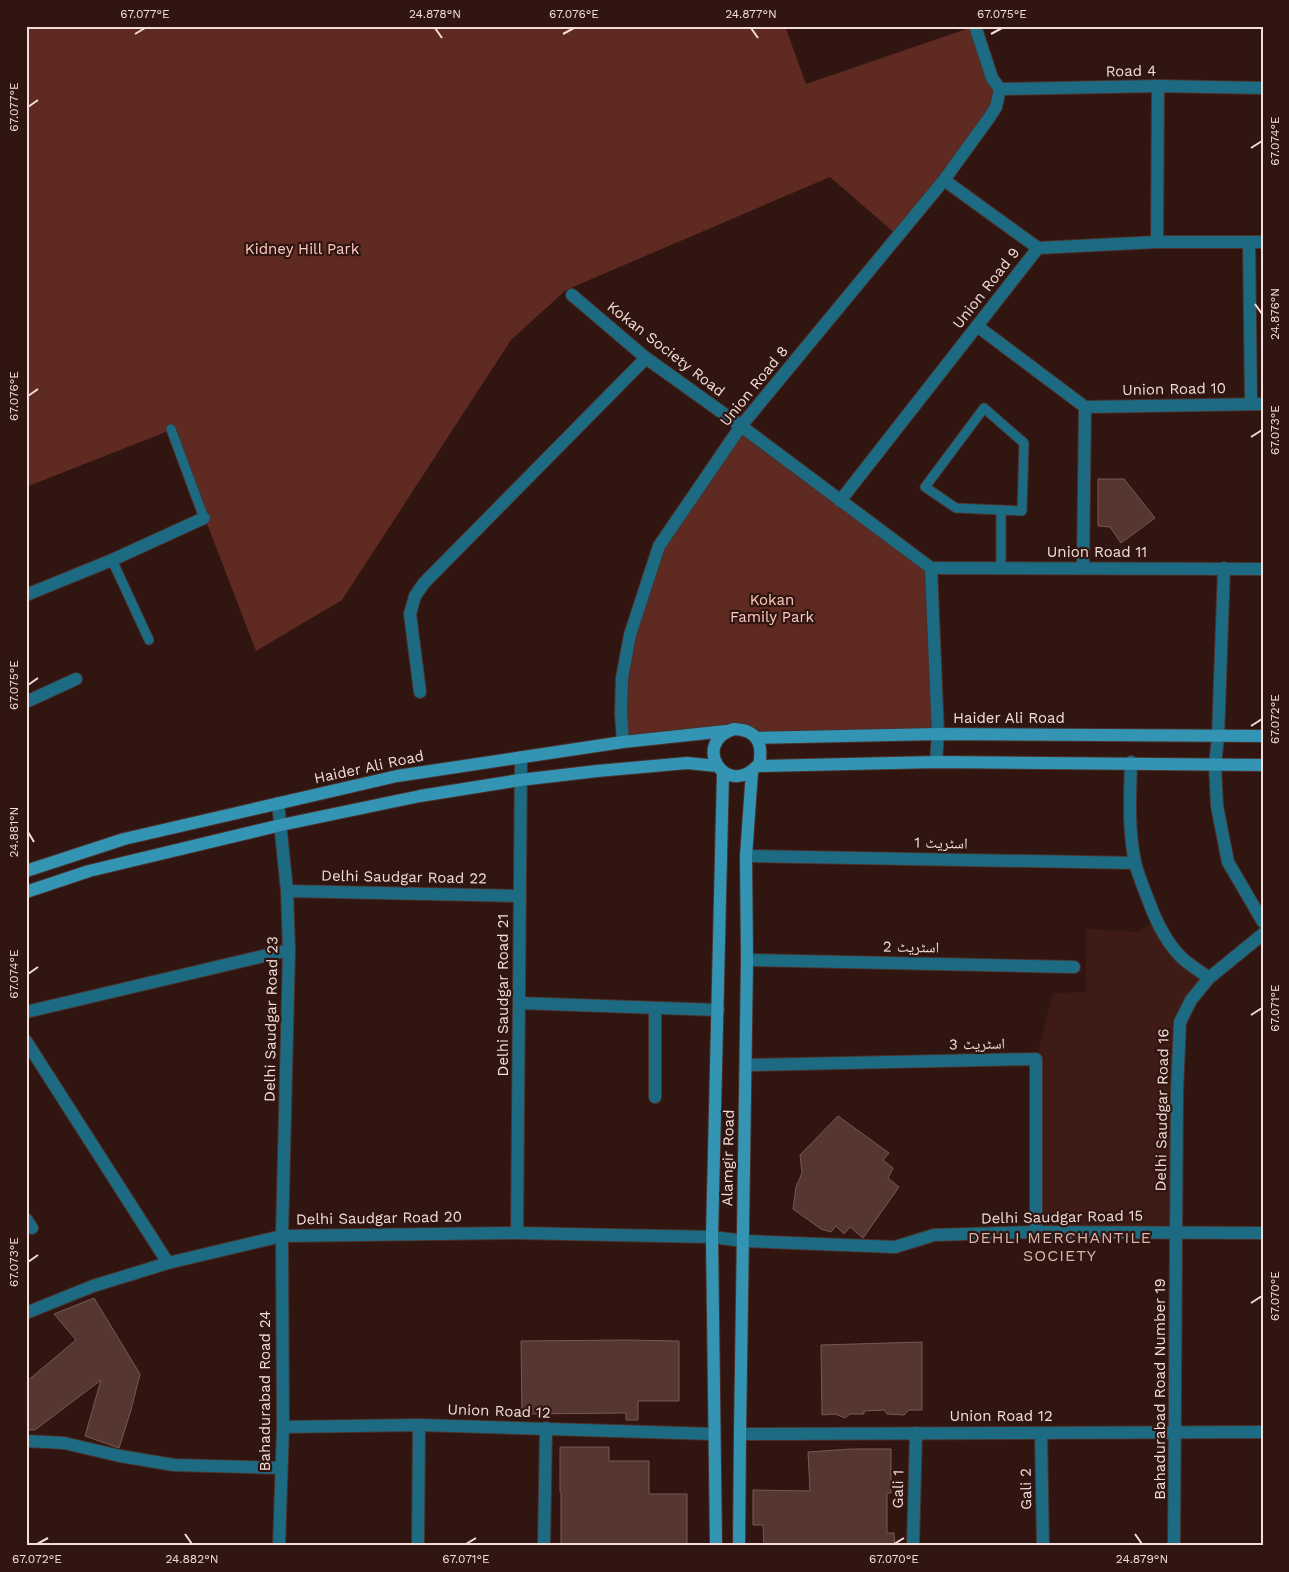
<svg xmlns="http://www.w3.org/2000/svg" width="1289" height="1572" font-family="'Work Sans','Noto Naskh Arabic',sans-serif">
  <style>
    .built { fill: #3e1b15 }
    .green { fill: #5e2a21 }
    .building { fill: #553631; stroke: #7a5852 }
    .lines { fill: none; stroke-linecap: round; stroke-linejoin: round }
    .lane-casing { stroke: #4b312c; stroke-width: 11 }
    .street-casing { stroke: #4b312c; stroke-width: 14 }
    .secondary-casing { stroke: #4b312c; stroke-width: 14 }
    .lane { stroke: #1d6b83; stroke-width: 9 }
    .street { stroke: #1d6b83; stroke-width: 12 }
    .secondary { stroke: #3494b3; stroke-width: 12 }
    .ticks { fill: none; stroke: #f2ddd9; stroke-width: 2 }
    .labels { text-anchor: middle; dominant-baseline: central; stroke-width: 4.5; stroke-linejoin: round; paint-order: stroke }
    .street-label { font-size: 15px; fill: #f2ddd9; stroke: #301510 }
    .park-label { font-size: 15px; fill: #fecac0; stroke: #301510 }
    .neighbourhood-label { font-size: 16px; letter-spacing: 1px; fill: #dbb5ad; stroke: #301510 }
    .neatline { fill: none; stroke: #f2ddd9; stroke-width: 2 }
    .ticks-label { font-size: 12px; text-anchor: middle; fill: #f2ddd9 }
  </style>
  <rect width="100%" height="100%" fill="#301510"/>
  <polygon class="built" points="1155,920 1167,939 1209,978 1180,1022 1177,1232 1036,1232 1036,1059 1053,993 1086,992 1086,929 1139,932"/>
  <g class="green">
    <polygon points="26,26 785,26 806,84 975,26 1000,89 984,125 898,236 830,177 566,290 511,340 342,600 256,651 171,430 26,487"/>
    <polygon points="741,426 931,568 938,734 691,735 623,742 622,678 659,546"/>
  </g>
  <g class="building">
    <polygon points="1098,479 1124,479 1155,518 1121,543 1110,527 1098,526"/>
    <polygon points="838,1116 889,1153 883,1160 893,1168 888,1178 899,1187 863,1238 850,1227 844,1234 836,1226 831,1232 821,1229 793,1209 796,1187 802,1173 800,1155"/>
    <polygon points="94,1298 140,1374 131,1410 119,1448 85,1436 101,1380 35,1430 26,1430 26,1382 76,1340 54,1314"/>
    <polygon points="626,1340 679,1341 679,1401 638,1401 638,1420 626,1420 626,1413 522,1414 521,1341"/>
    <polygon points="922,1342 922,1410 909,1410 904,1415 887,1414 884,1410 864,1411 864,1414 850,1414 845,1418 835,1414 822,1415 821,1345"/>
    <polygon points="560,1447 609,1447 609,1461 649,1461 649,1494 687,1494 687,1546 561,1546 561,1492 560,1492"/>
    <polygon points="851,1449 891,1449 891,1493 887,1493 887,1533 894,1533 895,1546 764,1546 763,1525 753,1525 753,1490 810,1491 808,1452"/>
  </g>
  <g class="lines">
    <g class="lane-casing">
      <g id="lane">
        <polygon points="984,408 1024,443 1022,511 956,508 925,487"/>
        <polyline points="171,429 204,518"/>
        <polyline points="112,560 149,640"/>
        <polyline points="1001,568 1001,510"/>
      </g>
    </g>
    <g class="street-casing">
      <g id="street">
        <polyline points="975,26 992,78 1000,89"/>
        <polyline points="1000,89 1158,86 1263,88"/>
        <polyline points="944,180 1038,248"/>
        <polyline points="1157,242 1158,86"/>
        <polyline points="1249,242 1251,404"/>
        <polyline points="572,295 646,358 741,426 931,568"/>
        <polyline points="977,326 1085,407 1083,568"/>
        <polyline points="1085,407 1263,404"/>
        <polyline points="840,501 1038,248 1157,242 1263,242"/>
        <polyline points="931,568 1263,569"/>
        <polyline points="931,568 938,734 936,762"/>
        <polyline points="1224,568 1218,737 1215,765 1217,806 1228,862 1263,922"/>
        <polyline points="26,595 112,560 204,518"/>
        <polyline points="420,692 410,614 415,596 424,583 646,358"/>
        <polyline points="26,702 76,679"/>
        <polyline points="623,742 621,714 622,678 630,635 659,546 741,426 944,180 989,118 996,107 1000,89"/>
        <path d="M1131,762C1130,796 1128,829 1135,862C1138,875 1144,889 1149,902C1156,921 1166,942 1181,957C1189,965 1200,971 1209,978"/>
        <polyline points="278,803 287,891 289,950 282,1236 283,1427 279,1546"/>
        <polyline points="746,856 1135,863"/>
        <polyline points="287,891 520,896"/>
        <polyline points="747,960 1074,967"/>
        <polyline points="519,1003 718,1010"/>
        <polyline points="655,1008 655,1097"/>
        <polyline points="26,1012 289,950"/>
        <polyline points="26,1041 168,1263"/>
        <polyline points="746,1065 1036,1059 1036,1232"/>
        <polyline points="26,1219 32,1228"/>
        <polyline points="517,1233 521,757"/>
        <polyline points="26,1313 93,1286 168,1263 282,1236 517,1233 712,1237 744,1241 895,1247 934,1235 1036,1232 1263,1233"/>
        <polyline points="283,1427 419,1425 714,1434"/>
        <polyline points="1041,1433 1043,1546"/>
        <polyline points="740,1434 1263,1432"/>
        <polyline points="26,1441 64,1443 120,1456 174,1465 281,1468"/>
        <polyline points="418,1546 419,1425"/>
        <polyline points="544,1546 546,1428"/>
        <polyline points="913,1546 916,1433"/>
        <polyline points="1174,1546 1177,1091 1180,1022 1191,1000 1209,978 1263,934"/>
      </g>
    </g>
    <g class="secondary-casing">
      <g id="secondary">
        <path d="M734,729C759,730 763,745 759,766L758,765C726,800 690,743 734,729Z"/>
        <polyline points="756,738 938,734 1263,736"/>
        <polyline points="759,766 936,762 1263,765"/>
        <polyline points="26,871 124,839 397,776 623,742 726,731"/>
        <polyline points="26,892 89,871 281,825 420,796 520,780 597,771 687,763 717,766"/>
        <polyline points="716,1546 712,1237 723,772"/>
        <polyline points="739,1546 740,1434 747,960 746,856 752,772"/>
      </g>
    </g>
    <use href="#lane" class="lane"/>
    <use href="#street" class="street"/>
    <use href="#secondary" class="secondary"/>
  </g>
  <path class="ticks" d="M435,28L442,38M751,28L758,38M135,34L145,28M563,34L574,28M991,34L1002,28M28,107L38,100M1251,148L1262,141M1255,304L1262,314M28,396L38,389M1251,437L1262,430M28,685L38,678M1251,726L1262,719M28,832L34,842M28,974L38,967M1251,1015L1262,1008M28,1262L38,1255M1251,1303L1262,1296M185,1534L192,1544M1135,1534L1142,1544M37,1544L48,1538M466,1544L476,1538M894,1544L904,1538"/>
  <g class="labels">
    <g class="street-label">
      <text transform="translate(1131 71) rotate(-1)">Road 4</text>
      <text transform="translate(986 288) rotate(-52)">Union Road 9</text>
      <text transform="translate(666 349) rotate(38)">Kokan Society Road</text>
      <text transform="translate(754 386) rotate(-51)">Union Road 8</text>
      <text transform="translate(1174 389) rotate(-1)">Union Road 10</text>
      <text x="1097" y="552">Union Road 11</text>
      <text x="1009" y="718">Haider Ali Road</text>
      <text transform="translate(369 767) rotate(-12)">Haider Ali Road</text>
      <text transform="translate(941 843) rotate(1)">اسٹریٹ 1</text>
      <text transform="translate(404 877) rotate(1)">Delhi Saudgar Road 22</text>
      <text transform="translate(911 947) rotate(1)">اسٹریٹ 2</text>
      <text transform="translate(503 995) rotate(-90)">Delhi Saudgar Road 21</text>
      <text transform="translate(271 1019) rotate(-89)">Delhi Saudgar Road 23</text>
      <text transform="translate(977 1044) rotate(-1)">اسٹریٹ 3</text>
      <text transform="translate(1162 1110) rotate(-89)">Delhi Saudgar Road 16</text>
      <text transform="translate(728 1158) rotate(-89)">Alamgir Road</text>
      <text transform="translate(1062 1217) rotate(-1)">Delhi Saudgar Road 15</text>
      <text transform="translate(379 1218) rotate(-1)">Delhi Saudgar Road 20</text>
      <text transform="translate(1160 1389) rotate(-90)">Bahadurabad Road Number 19</text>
      <text transform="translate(265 1391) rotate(-90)">Bahadurabad Road 24</text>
      <text transform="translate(499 1411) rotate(2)">Union Road 12</text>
      <text x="1001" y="1416">Union Road 12</text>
      <text transform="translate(898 1489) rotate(-89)">Gali 1</text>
      <text transform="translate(1026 1489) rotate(-91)">Gali 2</text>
    </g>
    <g class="park-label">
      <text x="302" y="249">Kidney Hill Park</text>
      <text x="772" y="600">Kokan<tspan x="772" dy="17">Family Park</tspan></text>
    </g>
    <g class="neighbourhood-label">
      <text x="1060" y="1237">DEHLI MERCHANTILE<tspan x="1060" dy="18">SOCIETY</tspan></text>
    </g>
  </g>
  <rect width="1289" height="1572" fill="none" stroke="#301510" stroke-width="55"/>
  <rect x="28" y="28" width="1234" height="1516" class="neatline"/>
  <g class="ticks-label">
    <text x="145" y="18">67.077°E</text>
    <text x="435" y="18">24.878°N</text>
    <text x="574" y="18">67.076°E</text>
    <text x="751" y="18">24.877°N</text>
    <text x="1002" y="18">67.075°E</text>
    <text transform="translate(14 107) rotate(-90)" y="4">67.077°E</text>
    <text transform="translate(1275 141) rotate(-90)" y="4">67.074°E</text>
    <text transform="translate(1275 314) rotate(-90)" y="4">24.876°N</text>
    <text transform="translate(14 396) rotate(-90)" y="4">67.076°E</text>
    <text transform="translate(1275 430) rotate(-90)" y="4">67.073°E</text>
    <text transform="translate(14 685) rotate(-90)" y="4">67.075°E</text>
    <text transform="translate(1275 719) rotate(-90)" y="4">67.072°E</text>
    <text transform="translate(14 832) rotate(-90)" y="4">24.881°N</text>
    <text transform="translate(14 974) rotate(-90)" y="4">67.074°E</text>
    <text transform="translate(1275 1008) rotate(-90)" y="4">67.071°E</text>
    <text transform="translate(14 1262) rotate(-90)" y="4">67.073°E</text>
    <text transform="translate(1275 1296) rotate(-90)" y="4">67.070°E</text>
    <text x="37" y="1563">67.072°E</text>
    <text x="192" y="1563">24.882°N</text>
    <text x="466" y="1563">67.071°E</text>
    <text x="894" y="1563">67.070°E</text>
    <text x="1142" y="1563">24.879°N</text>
  </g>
</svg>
